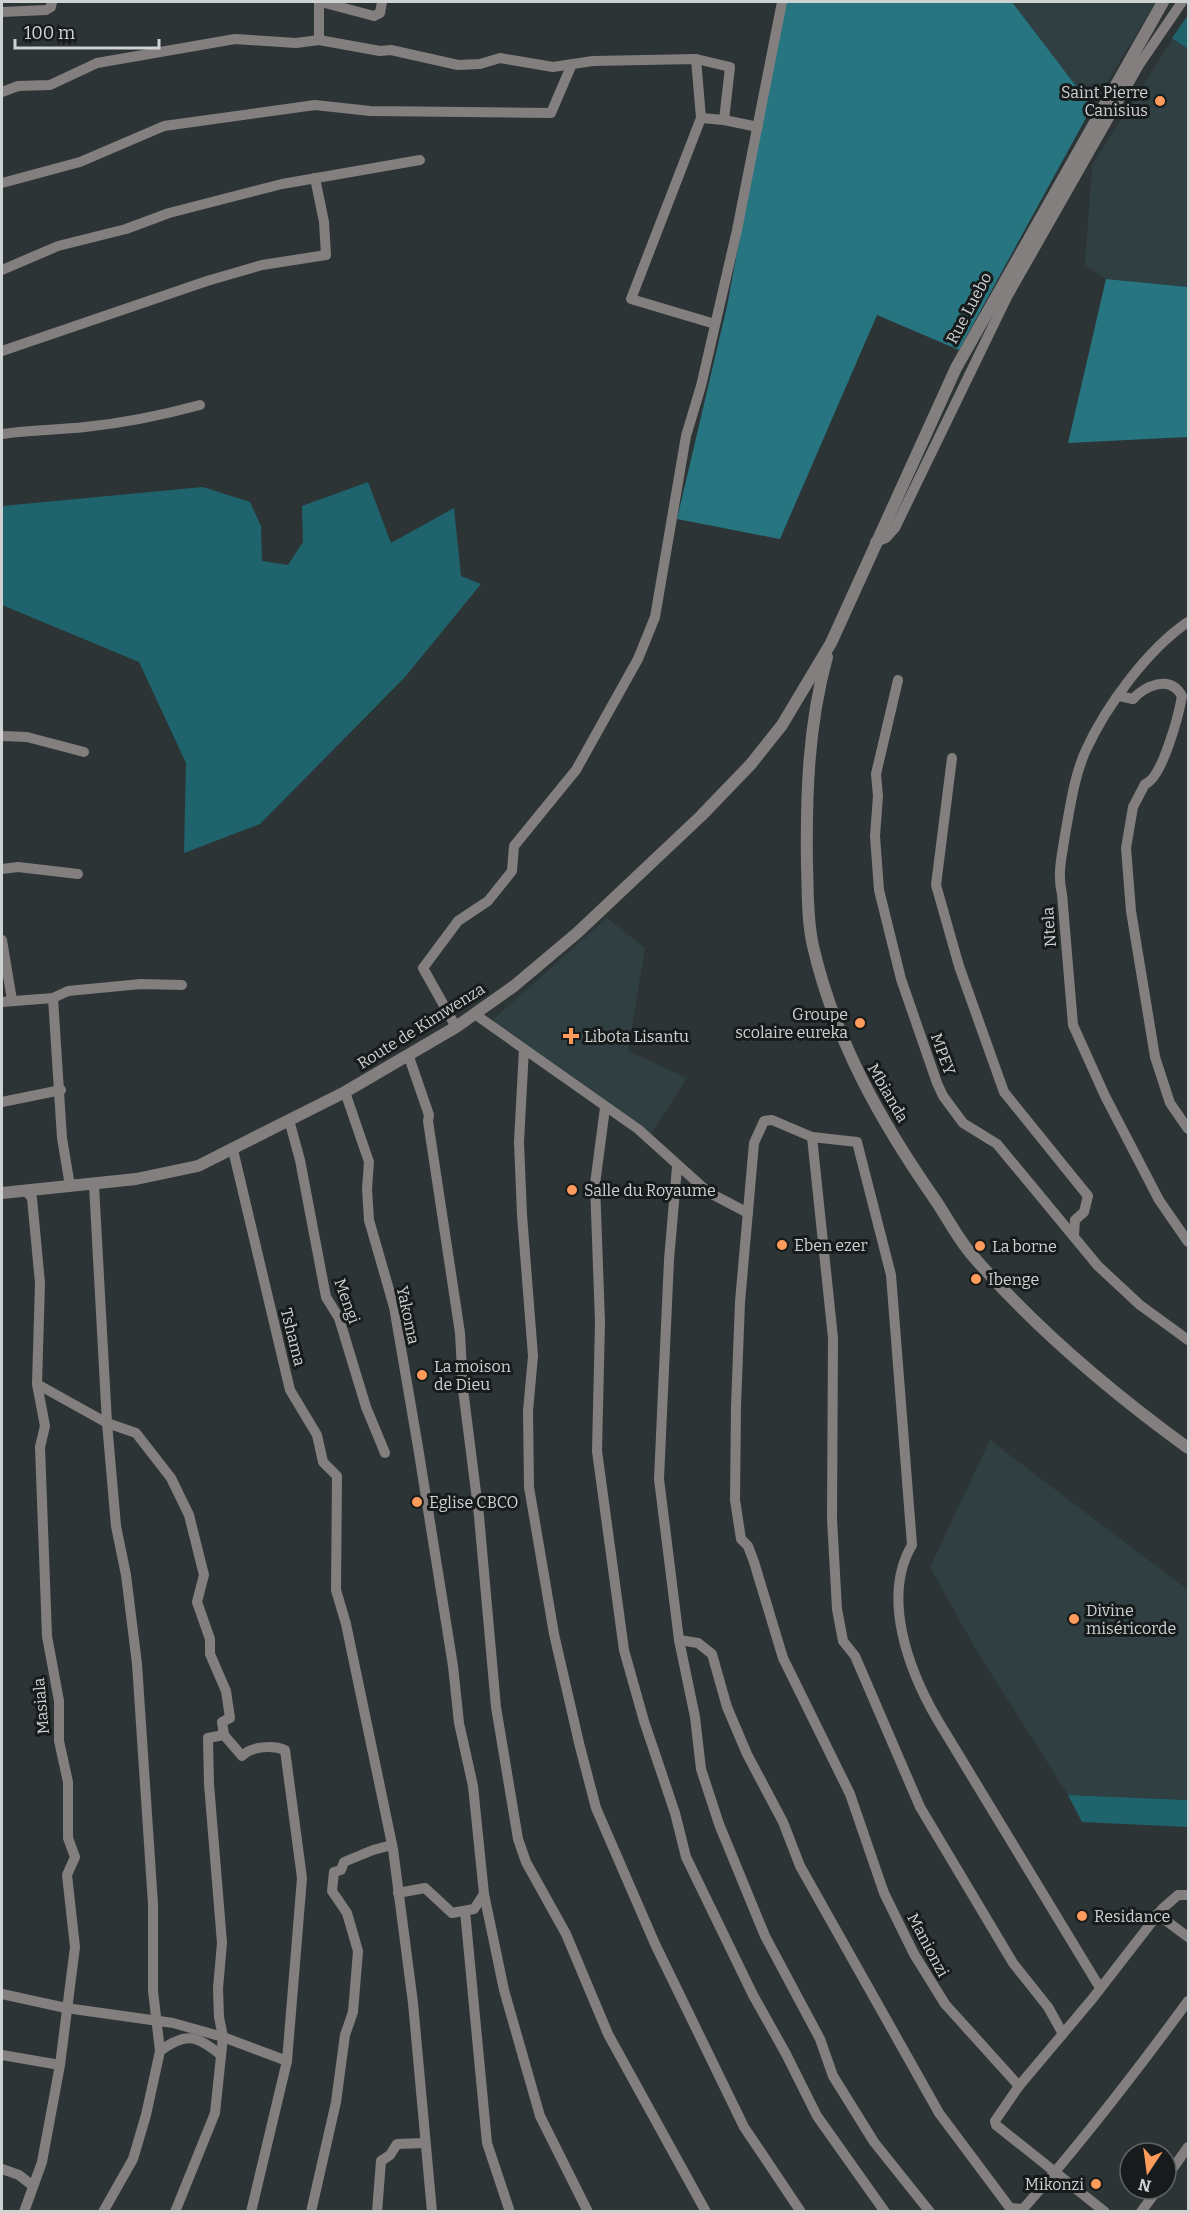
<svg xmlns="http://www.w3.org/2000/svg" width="1190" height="2213" font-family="Bitter,serif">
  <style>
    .built { fill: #303f41 }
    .green { fill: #1f636c }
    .forest { fill: #277580 }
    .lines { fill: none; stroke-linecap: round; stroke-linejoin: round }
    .minor { stroke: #827f7e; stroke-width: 10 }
    .tertiary { stroke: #827f7e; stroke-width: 12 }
    .poi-dot { fill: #ff9b5b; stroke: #181b1b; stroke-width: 2 }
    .labels { text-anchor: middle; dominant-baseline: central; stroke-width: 6; stroke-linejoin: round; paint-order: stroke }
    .poi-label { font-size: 16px; fill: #ced2d3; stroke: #181b1b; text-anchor: start }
    .street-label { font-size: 16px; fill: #ced2d3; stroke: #181b1b }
  </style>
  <rect width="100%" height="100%" fill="#2d3435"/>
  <g class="built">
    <polygon points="1012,2 1156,2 1092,107"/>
    <polygon points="1188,15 1188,287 1106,279 1085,265 1092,165"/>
    <polygon points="607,918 645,948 628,1051 687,1078 650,1136 491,1021"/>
    <polygon points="990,1440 1188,1590 1188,1800 1068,1795 975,1648 930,1567"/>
  </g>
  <g class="green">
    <polygon points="1188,15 1188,49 1172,38"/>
    <polygon points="368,482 391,543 454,508 461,576 481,584 405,677 260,824 184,853 186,763 139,662 2,605 2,506 203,487 250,502 261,526 262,561 288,565 303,542 302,506"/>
    <polygon points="1068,1795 1188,1800 1188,1827 1082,1822"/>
  </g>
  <g class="forest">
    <polygon points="784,2 1012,2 1092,107 959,350 877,315 780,539 677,519 727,306"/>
    <polygon points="1106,279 1188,287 1188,437 1068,443"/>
  </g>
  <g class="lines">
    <g class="minor">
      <polyline points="319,2 319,40"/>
      <polyline points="321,2 374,16 380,13 382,2"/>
      <polyline points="2,12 46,10 51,7 52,2"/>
      <polyline points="696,59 701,118 631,299 715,324"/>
      <polyline points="2,92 18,86 50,85 97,63 235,39 296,43 319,40 380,51 391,50 458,65 480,64 500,58 553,67 593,61 696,59 730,67 724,120 758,127"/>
      <polyline points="701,118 724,120"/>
      <polyline points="2,183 80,162 164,126 315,105 370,111 551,113 572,64"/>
      <polyline points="2,270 58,246 126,229 169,213 282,184 420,160"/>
      <polyline points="2,351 207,281 262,265 326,255 324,222 315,178"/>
      <path d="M2,434C30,430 57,430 85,427C124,423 163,415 200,405"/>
      <polyline points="875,542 886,538 895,528 1007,297 1139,65 1182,2"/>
      <path d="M1188,622C1148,649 1106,706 1086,750C1074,776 1070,808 1065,835C1062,856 1057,873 1062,894L1073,1025L1105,1096L1159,1200L1188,1242"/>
      <polyline points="898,680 876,774 878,796 875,836 879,890 901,979 937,1083 943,1096 963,1123 997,1144 1098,1266 1140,1305 1188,1340"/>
      <path d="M1119,696L1133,699C1145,686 1170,674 1182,696C1179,714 1162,779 1145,784L1133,807L1126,848L1131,911L1155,1057L1170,1103L1188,1129"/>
      <polyline points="2,736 27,737 84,752"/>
      <polyline points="952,758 936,885 959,966 1004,1092 1088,1196 1084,1212 1075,1220 1074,1235"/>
      <polyline points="2,869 18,867 78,874"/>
      <polyline points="2,940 12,1000"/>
      <polyline points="53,998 62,1138 70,1186"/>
      <polyline points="2,1002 53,998 68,991 141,984 182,985"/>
      <polyline points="476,1015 638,1129 708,1192 748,1213"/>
      <polyline points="456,1027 423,968 458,921 488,901 512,871 514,846 576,770 638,659 655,617 686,436 701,386 737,230 782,2"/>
      <polyline points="524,1049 519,1142 522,1215 533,1356 528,1411 529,1487 554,1634 579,1743 596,1808 655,1944 744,2127 801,2212"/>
      <polyline points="409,1057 429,1115 428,1121 460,1333 463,1389 479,1516 496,1707 518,1839 526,1862 566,1934 608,2034 706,2212"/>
      <polyline points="345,1092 369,1162 367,1189 369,1220 394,1307 418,1447 453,1666 459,1723 473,1786 484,1894 504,1990 540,2116 588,2212"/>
      <polyline points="2,1102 61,1090"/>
      <polyline points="605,1108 595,1184 600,1322 597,1451 624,1650 644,1721 675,1813 686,1857 753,1995 786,2054 817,2116 885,2212"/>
      <polyline points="289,1120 300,1160 326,1297 339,1318 366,1407 385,1453"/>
      <polyline points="812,1137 833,1338 832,1519 837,1609 843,1641 855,1656 920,1807 1013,1963 1048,2007 1063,2034"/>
      <polyline points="233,1150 290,1390 317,1435 323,1462 337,1476 336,1590 346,1624 393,1849 413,2003 432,2212"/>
      <polyline points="677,1167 669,1260 659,1479 679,1640 695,1717 701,1769 719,1824 765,1936 820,2039 833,2076 874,2142 930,2212"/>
      <polyline points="94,1185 107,1423 116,1526 126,1575 137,1664 153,1904 153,1991 160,2051 146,2115 133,2159 103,2212"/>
      <polyline points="37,1384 107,1423 136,1433 171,1478 189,1515 204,1575 197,1602 210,1639 210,1654 226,1691 230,1718 222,1722 224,1735 208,1738 209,1784 222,1943 218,1988 219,2017 223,2037 215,2113 175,2212"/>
      <path d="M679,1640L698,1643L712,1654L727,1707L747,1754L783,1822L800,1866L939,2113L1010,2208L1023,2209C1082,2142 1136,2072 1188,2001"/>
      <path d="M224,1735L242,1756C251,1746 274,1745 285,1750L302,1878L287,2061L251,2212"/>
      <polyline points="398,1893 425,1888 452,1913 474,1909 484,1894"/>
      <polyline points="465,1911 487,2143 510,2212"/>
      <polyline points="1157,1914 1188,1937"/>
      <polyline points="2,1994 66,2008 173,2023 223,2037 287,2061"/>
      <path d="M160,2051C187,2031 196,2036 221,2055"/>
      <polyline points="2,2055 60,2065"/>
      <path d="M1019,2086L945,2004L914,1954L884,1893L850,1794L783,1658L754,1562L748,1546L741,1539L735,1500L736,1406L740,1302L754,1143L764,1121L772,1120L812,1137L857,1142L891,1275L912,1545C881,1597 909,1671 937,1719L1100,1988"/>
      <polyline points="2,2169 19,2175 33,2186"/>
      <polyline points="1166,2178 1188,2147"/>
      <polyline points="24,2212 42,2162 60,2065 75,1947 67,1875 75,1857 68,1838 68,1782 59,1741 59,1701 47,1636 40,1447 45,1426 37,1384 40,1283 32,1198 26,1191"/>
      <polyline points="311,2212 336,2102 345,2035 353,2012 358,1951 347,1913 332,1891 334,1872 341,1870 344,1862 373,1850 392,1845"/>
      <polyline points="377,2212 381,2161 390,2155 397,2144 425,2143"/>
      <polyline points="1105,2212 996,2125 995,2121 1019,2086 1093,1998 1162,1909 1178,1895 1188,1895"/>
      <polyline points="1141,2212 1158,2189"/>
    </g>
    <g class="tertiary">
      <path d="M827,657C808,726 806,795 807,866C808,892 807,920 813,946C835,1041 881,1122 936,1201C948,1219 958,1239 972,1255C1035,1328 1111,1392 1188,1448"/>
      <polyline points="2,1193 136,1179 198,1166 345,1092 456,1027 514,986 577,933 701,816 751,764 782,725 831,643 956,368 1163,2"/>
    </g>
  </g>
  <g class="poi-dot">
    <circle cx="1160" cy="101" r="6"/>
    <circle cx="860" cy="1023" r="6"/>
    <path d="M568 1027h6v6h6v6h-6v6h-6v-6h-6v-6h6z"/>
    <circle cx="572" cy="1190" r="6"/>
    <circle cx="782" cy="1245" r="6"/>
    <circle cx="980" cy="1246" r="6"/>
    <circle cx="976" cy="1279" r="6"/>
    <circle cx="422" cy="1375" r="6"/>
    <circle cx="417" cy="1502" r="6"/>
    <circle cx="1074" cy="1619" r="6"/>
    <circle cx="1082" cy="1916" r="6"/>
    <circle cx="1096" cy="2184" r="6"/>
  </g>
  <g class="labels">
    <g class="poi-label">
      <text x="1148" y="92" text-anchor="end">Saint Pierre<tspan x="1148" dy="18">Canisius</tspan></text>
      <text x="848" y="1014" text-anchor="end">Groupe<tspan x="848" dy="18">scolaire eureka</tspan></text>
      <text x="584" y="1036">Libota Lisantu</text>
      <text x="584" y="1190">Salle du Royaume</text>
      <text x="794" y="1245">Eben ezer</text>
      <text x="992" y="1246">La borne</text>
      <text x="988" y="1279">Ibenge</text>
      <text x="434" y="1366">La moison<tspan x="434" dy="18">de Dieu</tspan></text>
      <text x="429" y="1502">Eglise CBCO</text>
      <text x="1086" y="1610">Divine<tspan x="1086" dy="18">miséricorde</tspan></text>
      <text x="1094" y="1916">Residance</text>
      <text x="1084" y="2184" text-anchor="end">Mikonzi</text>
    </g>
    <g class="street-label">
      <text transform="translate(969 308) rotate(-62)">Rue Luebo</text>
      <text transform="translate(1049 927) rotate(-94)">Ntela</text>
      <text transform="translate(421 1026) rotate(-32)">Route de Kimwenza</text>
      <text transform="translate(943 1054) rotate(70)">MPEY</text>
      <text transform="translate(888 1093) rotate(60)">Mbianda</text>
      <text transform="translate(347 1301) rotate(70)">Mengi</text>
      <text transform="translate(408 1315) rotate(78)">Yakoma</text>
      <text transform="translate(293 1337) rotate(76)">Tshama</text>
      <text transform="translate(41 1706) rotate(-95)">Masiala</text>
      <text transform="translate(928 1945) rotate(62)">Manionzi</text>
    </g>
  </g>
  <rect width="1190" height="2213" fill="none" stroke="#ced2d3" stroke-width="6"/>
  <g transform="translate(1148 2171) rotate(193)"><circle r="28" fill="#181b1b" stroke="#616465" stroke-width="1.5"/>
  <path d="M0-4.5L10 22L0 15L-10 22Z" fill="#ff9b5b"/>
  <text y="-9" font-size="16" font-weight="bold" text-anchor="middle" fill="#ced2d3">N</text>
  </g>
  <path d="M15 39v9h144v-9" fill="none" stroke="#ced2d3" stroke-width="3"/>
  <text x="24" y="39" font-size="18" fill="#ced2d3" stroke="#181b1b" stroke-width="4.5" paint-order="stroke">100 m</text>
</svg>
